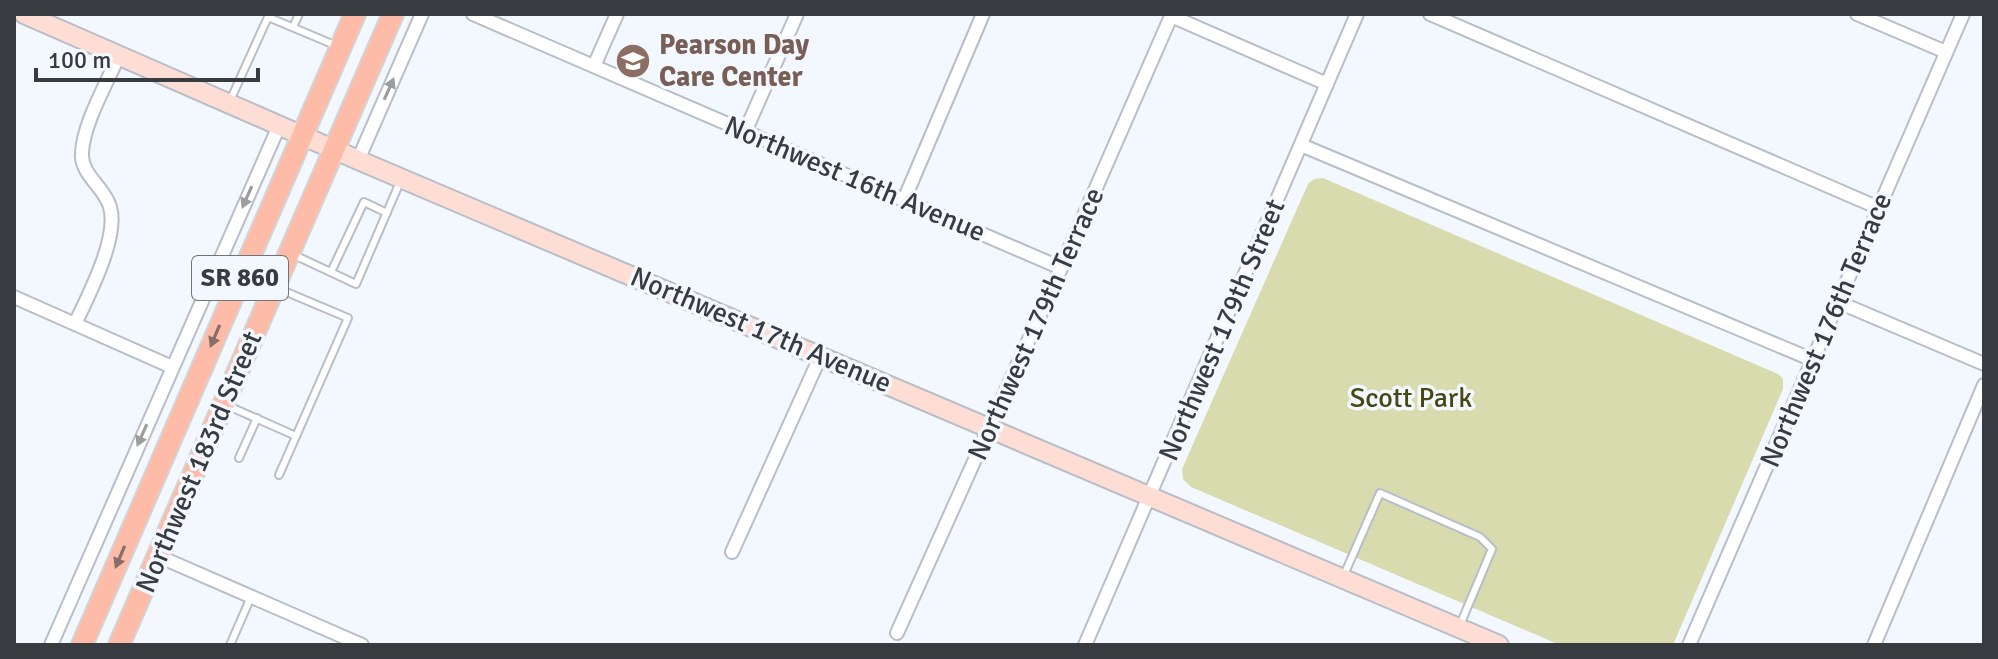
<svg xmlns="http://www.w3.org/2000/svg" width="1998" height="659" font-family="Signika,sans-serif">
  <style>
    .green { fill: #d8dbae }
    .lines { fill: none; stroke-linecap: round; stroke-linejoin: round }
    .lane-casing { stroke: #b7bec8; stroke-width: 10 }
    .street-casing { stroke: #b7bec8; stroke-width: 16 }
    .secondary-casing { stroke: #b7bec8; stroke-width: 22 }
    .primary-casing { stroke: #d3d4d5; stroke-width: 24 }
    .lane { stroke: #fff; stroke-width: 6 }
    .street { stroke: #fff; stroke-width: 12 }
    .secondary { stroke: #feddd4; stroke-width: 18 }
    .primary { stroke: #febba8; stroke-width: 20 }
    .oneway { fill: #9c9d9f }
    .oneway2 { fill: #876e69 }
    .labels { text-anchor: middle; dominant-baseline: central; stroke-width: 7; stroke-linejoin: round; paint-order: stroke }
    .shield { fill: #f3f8fe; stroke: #707478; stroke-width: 2 }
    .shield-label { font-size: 26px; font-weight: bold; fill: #383b3f }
    .education-label { font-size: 28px; font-weight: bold; fill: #785e54; stroke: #f3f8fe; text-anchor: start }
    .street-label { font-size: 28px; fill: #383b3f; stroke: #f3f8fe }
    .park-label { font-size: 28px; fill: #464713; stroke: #f3f8fe }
  </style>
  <rect width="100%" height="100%" fill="#f3f8fe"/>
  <polygon class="green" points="1323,178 1778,374 1783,379 1783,389 1673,645 1560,645 1191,487 1183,479 1182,469 1308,184 1314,179"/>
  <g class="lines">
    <g class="lane-casing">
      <g id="lane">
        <polyline points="293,27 299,14"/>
        <polyline points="229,103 268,17 337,46"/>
        <polyline points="292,254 356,284 400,182"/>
        <polyline points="331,272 364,202 387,213"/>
        <polyline points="277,288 348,318 279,475"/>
        <polyline points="226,405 296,436"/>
        <polyline points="239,458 257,418"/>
        <polyline points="1344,575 1380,493 1480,537 1492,549 1460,625"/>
        <polyline points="230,645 251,597"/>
      </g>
    </g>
    <g class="street-casing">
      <g id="street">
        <polyline points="473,14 1061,268"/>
        <polyline points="1430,14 1879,208"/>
        <polyline points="1857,14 1946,52"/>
        <polyline points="1171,16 1327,84"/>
        <polyline points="594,66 617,14"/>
        <polyline points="745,132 797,14"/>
        <polyline points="1301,145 1813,360"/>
        <polyline points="358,160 422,14"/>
        <polyline points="904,200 983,14"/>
        <polyline points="14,297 172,367"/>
        <polyline points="1838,302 1984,364"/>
        <path d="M75,324C88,296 119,238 110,207C105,188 80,174 82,153C83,124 107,83 119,55"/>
        <polyline points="732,552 821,355"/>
        <polyline points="158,556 362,645"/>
        <polyline points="897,633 1061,268 1172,14"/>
        <polyline points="51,645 279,126"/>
        <polyline points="1085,645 1357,14"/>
        <polyline points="1689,645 1963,14"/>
        <polyline points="1874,645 1984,385"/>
      </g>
    </g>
    <g class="secondary-casing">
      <polyline id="secondary" points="24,14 358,160 1499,645"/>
    </g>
    <g class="primary-casing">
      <g id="primary">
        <polyline points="82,645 355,14"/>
        <polyline points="119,645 393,14"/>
      </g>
    </g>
    <use href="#lane" class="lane"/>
    <use href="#street" class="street"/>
    <use href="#secondary" class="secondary"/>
    <use href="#primary" class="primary"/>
  </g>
  <defs><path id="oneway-solid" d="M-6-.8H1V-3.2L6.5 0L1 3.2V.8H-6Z" transform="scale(2)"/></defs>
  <g class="oneway">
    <use href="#oneway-solid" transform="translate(389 89) rotate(-66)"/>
    <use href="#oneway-solid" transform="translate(247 197) rotate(114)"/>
    <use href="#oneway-solid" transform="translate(142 435) rotate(114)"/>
  </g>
  <g class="oneway2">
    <use href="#oneway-solid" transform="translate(215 336) rotate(113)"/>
    <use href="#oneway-solid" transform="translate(120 557) rotate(113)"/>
  </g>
  <defs>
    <g id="school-disc" transform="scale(1.8)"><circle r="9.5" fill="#8d6e63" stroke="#f3f8fe"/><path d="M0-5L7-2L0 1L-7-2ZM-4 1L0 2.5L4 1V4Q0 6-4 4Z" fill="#fff"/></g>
  </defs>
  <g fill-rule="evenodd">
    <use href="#school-disc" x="633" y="61"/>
  </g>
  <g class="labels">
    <rect class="shield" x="192" y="256" width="96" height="44" rx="6"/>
    <g class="shield-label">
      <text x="240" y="278">SR 860</text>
    </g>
    <g class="education-label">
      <text x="659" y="45">Pearson Day<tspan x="659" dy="32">Care Center</tspan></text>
    </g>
    <g class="street-label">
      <text transform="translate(855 179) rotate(23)">Northwest 16th Avenue</text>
      <text transform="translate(1036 324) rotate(-66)">Northwest 179th Terrace</text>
      <text transform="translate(761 330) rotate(23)">Northwest 17th Avenue</text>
      <text transform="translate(1222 330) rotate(-67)">Northwest 179th Street</text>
      <text transform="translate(1826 330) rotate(-67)">Northwest 176th Terrace</text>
      <text transform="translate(199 462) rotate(-67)">Northwest 183rd Street</text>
    </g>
    <g class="park-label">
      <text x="1411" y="398">Scott Park</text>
    </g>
  </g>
  <rect width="1998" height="659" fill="none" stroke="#383b3f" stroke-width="32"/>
  <path d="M36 68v12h222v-12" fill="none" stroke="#383b3f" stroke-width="4"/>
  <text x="48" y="68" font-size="24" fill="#383b3f" stroke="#f3f8fe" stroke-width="6" paint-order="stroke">100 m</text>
</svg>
